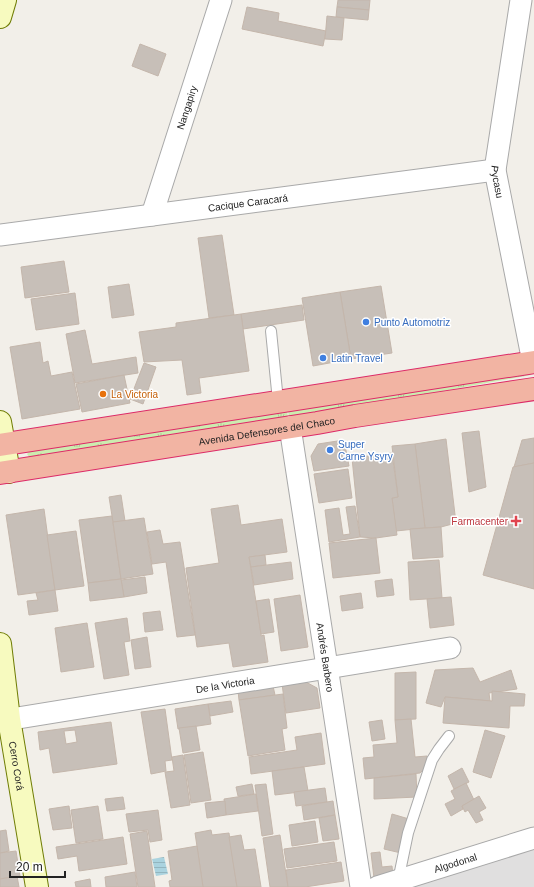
<svg xmlns="http://www.w3.org/2000/svg" width="534" height="887" font-family="Helvetica,sans-serif">
  <style>
    .residential { fill: #e0dfdf }
    .grass { fill: url(#grass-tufts) }
    .water { fill: url(#water-rules) }
    .building { fill: #c7bfb8; stroke: #c4b6ab; fill-rule: evenodd }
    .lines { fill: none; stroke-linecap: round; stroke-linejoin: round }
    .service-casing { stroke: #a9a9a9; stroke-width: 12 }
    .minor-casing { stroke: #a9a9a9; stroke-width: 23 }
    .secondary-casing { stroke: #707d05; stroke-width: 24 }
    .trunk-casing { stroke: #dc2a67; stroke-width: 24 }
    .service { stroke: #fff; stroke-width: 10 }
    .minor { stroke: #fff; stroke-width: 21 }
    .secondary { stroke: #f7fabf; stroke-width: 22 }
    .trunk { stroke: #f2b4a3; stroke-width: 22 }
    .shop-dot { fill: #3f7fe0; stroke: #fff; stroke-width: 1.5 }
    .food-dot { fill: #e8710a; stroke: #fff; stroke-width: 1.5 }
    .health-dot { fill: #e0444e; stroke: #fff; stroke-width: 1.5 }
    .labels { text-anchor: middle; dominant-baseline: central; stroke-width: 3; stroke-linejoin: round; paint-order: stroke }
    .street-label { font-size: 10px; fill: #222; stroke: #fff }
    .shop-label { font-size: 10px; fill: #366cbe; stroke: #fff; text-anchor: start }
    .food-label { font-size: 10px; fill: #c56008; stroke: #fff; text-anchor: start }
    .health-label { font-size: 10px; fill: #be3a42; stroke: #fff; text-anchor: end }
  </style>
  <defs>
    <pattern id="grass-tufts" width="24" height="20" patternUnits="userSpaceOnUse"><rect width="24" height="20" fill="#cdebb0"/><path d="M3 7l-1-3M5 7V3M7 7l1-3M15 17l-1-3M17 17v-4M19 17l1-3" fill="none" stroke="#b0c997"/></pattern>
    <pattern id="water-rules" width="6" height="5" patternUnits="userSpaceOnUse"><rect width="6" height="5" fill="#aad3df"/><path d="M0 2.5h6" fill="none" stroke="#92b5bf"/></pattern>
  </defs>
  <rect width="100%" height="100%" fill="#f2efe9"/>
  <polygon class="residential" points="534,849 534,887 412,887"/>
  <g class="grass">
    <polygon points="533,372 531,375 289,419 288,409"/>
    <polygon points="287,409 288,419 30,458 27,454 30,451"/>
  </g>
  <polygon class="water" points="164,857 168,874 156,876 152,859"/>
  <g class="building">
    <polygon points="338,0 370,0 369,10 337,7"/>
    <polygon points="247,7 279,13 278,21 326,31 323,46 242,29"/>
    <polygon points="337,7 369,10 368,20 336,17"/>
    <polygon points="327,16 344,18 342,40 325,39"/>
    <polygon points="140,44 166,54 158,76 132,66"/>
    <polygon points="222,235 234,315 209,318 198,238"/>
    <polygon points="64,261 69,292 25,298 21,267"/>
    <polygon points="129,284 134,315 112,318 108,287"/>
    <polygon points="381,286 392,353 351,359 340,292"/>
    <polygon points="340,292 351,359 313,366 302,298"/>
    <polygon points="75,293 79,324 36,330 31,299"/>
    <polygon points="302,305 304,320 243,329 241,314"/>
    <polygon points="241,314 249,371 199,378 201,393 187,395 182,360 144,362 139,332 176,327 176,323"/>
    <polygon points="85,330 92,364 136,357 138,373 75,383 66,334"/>
    <polygon points="40,342 43,363 48,361 51,376 72,372 80,409 22,419 10,347"/>
    <polygon points="144,363 156,367 143,404 130,399"/>
    <polygon points="124,375 130,403 82,412 76,384"/>
    <polygon points="479,431 486,487 469,492 462,433"/>
    <polygon points="534,438 534,463 514,467 522,440"/>
    <polygon points="446,439 456,523 441,527 425,528 415,444"/>
    <polygon points="344,440 349,466 314,471 311,456 318,444"/>
    <polygon points="415,444 425,528 396,531 392,498 398,497 392,446"/>
    <polygon points="392,453 398,497 392,498 397,535 376,538 360,537 352,458"/>
    <polygon points="534,463 534,589 483,575 513,467"/>
    <polygon points="348,469 352,498 319,503 314,474"/>
    <polygon points="121,495 125,521 113,522 109,497"/>
    <polygon points="238,505 241,525 282,519 287,552 249,557 261,634 261,636 264,635 268,662 233,667 229,643 197,647 186,568 219,563 211,509"/>
    <polygon points="355,506 360,537 329,542 325,510 339,508 343,535 350,534 346,507"/>
    <polygon points="44,509 55,590 18,595 6,515"/>
    <polygon points="112,516 121,579 88,583 79,520"/>
    <polygon points="144,518 153,574 121,579 113,522"/>
    <polygon points="441,527 443,557 413,559 410,529"/>
    <polygon points="160,530 163,544 180,542 195,635 177,637 166,562 152,564 147,532"/>
    <polygon points="76,531 84,586 55,590 47,535"/>
    <polygon points="376,538 380,573 333,578 329,543"/>
    <polygon points="265,555 266,565 251,567 249,557"/>
    <polygon points="439,560 442,598 410,600 408,562"/>
    <polygon points="291,562 293,579 254,585 251,567"/>
    <polygon points="145,577 147,593 124,597 121,580"/>
    <polygon points="121,579 124,597 90,601 88,583"/>
    <polygon points="392,579 394,595 377,597 375,581"/>
    <polygon points="55,590 58,611 29,615 27,601 38,600 36,593"/>
    <polygon points="361,593 363,608 342,611 340,596"/>
    <polygon points="300,595 308,647 281,651 274,599"/>
    <polygon points="451,597 454,625 430,628 427,599"/>
    <polygon points="269,599 274,632 261,634 256,601"/>
    <polygon points="160,611 163,630 145,632 143,613"/>
    <polygon points="127,618 130,641 124,642 129,675 104,679 95,623"/>
    <polygon points="87,623 94,667 61,672 55,628"/>
    <polygon points="147,637 151,667 135,669 131,640"/>
    <polygon points="473,668 480,682 511,670 517,689 489,693 490,701 445,697 441,707 426,703 435,670"/>
    <polygon points="416,672 416,719 395,720 395,673"/>
    <polygon points="304,681 317,688 320,708 286,713 282,684"/>
    <polygon points="273,686 275,695 239,700 238,691"/>
    <polygon points="492,691 525,694 524,706 510,706 509,728 443,723 445,697 492,701"/>
    <polygon points="283,694 287,728 282,729 285,750 248,756 239,700"/>
    <polygon points="231,701 233,712 210,716 208,704"/>
    <polygon points="208,704 211,724 178,729 175,709"/>
    <polygon points="165,709 172,760 165,761 166,771 151,774 141,712"/>
    <polygon points="411,719 415,757 427,756 425,768 420,773 365,779 363,758 374,757 373,745 397,743 395,720"/>
    <polygon points="382,720 385,739 372,741 369,722"/>
    <path d="M111,722L117,764L53,773L49,748L40,750L38,732ZM75,730L77,742L66,744L64,731Z"/>
    <polygon points="196,726 200,750 183,753 179,728"/>
    <polygon points="485,730 505,736 491,778 473,772"/>
    <polygon points="321,733 325,764 251,774 249,757 297,750 295,737"/>
    <polygon points="203,752 211,800 191,803 184,755"/>
    <polygon points="183,755 190,805 171,808 165,772 174,771 172,757"/>
    <polygon points="304,767 308,791 275,795 272,771"/>
    <polygon points="462,768 469,782 454,789 448,776"/>
    <polygon points="416,774 417,797 374,799 374,778"/>
    <polygon points="466,783 474,800 462,806 463,809 451,816 445,804 455,799 451,791"/>
    <polygon points="252,784 254,794 238,796 236,787"/>
    <polygon points="266,784 273,834 262,836 255,785"/>
    <polygon points="325,788 327,802 296,806 294,792"/>
    <polygon points="256,794 258,811 226,815 224,799"/>
    <polygon points="479,796 486,808 479,812 483,820 476,823 468,810 465,812 462,806"/>
    <polygon points="123,797 125,809 107,811 105,799"/>
    <polygon points="225,801 226,815 207,818 205,803"/>
    <polygon points="333,801 335,815 304,820 302,806"/>
    <polygon points="69,806 72,828 53,830 49,809"/>
    <polygon points="98,806 103,839 76,843 71,810"/>
    <polygon points="158,810 162,840 150,842 148,830 129,832 126,814"/>
    <polygon points="392,814 409,819 401,853 384,849"/>
    <polygon points="335,815 339,839 323,841 319,818"/>
    <polygon points="315,821 318,842 292,846 289,825"/>
    <polygon points="6,830 9,851 0,853 0,831"/>
    <polygon points="211,830 212,835 229,833 237,887 203,887 195,833"/>
    <polygon points="147,831 155,887 138,887 130,834"/>
    <polygon points="241,835 244,850 255,849 261,887 237,887 229,837"/>
    <polygon points="280,835 288,887 270,887 263,838"/>
    <polygon points="123,837 127,864 79,871 77,856 58,859 56,847"/>
    <polygon points="334,842 337,861 287,868 284,849"/>
    <polygon points="197,846 203,887 170,887 169,881 172,880 168,851"/>
    <polygon points="16,851 20,876 0,879 0,853"/>
    <polygon points="380,852 382,867 392,866 393,876 374,878 371,853"/>
    <polygon points="341,862 344,881 305,887 288,887 286,870"/>
    <polygon points="135,872 137,887 106,887 105,877"/>
    <polygon points="17,876 19,887 0,887 0,879"/>
    <polygon points="90,879 91,887 76,887 75,882"/>
  </g>
  <g class="lines">
    <g class="service-casing">
      <g id="service">
        <polyline points="271,331 278,401"/>
        <polyline points="398,881 408,833 432,760 439,749 449,736"/>
      </g>
    </g>
    <g class="minor-casing">
      <g id="minor">
        <path id="s1" d="M521,0L495,170L533,362"/>
        <path id="s2" d="M152,215L221,0"/>
        <path id="s3" d="M0,235L495,170"/>
        <path id="s4" d="M290,427L361,887"/>
        <path id="s5" d="M0,721L450,648"/>
        <path id="s6" d="M377,887L534,838"/>
      </g>
    </g>
    <g class="secondary-casing">
      <g id="secondary">
        <polyline points="0,17 5,0"/>
        <polyline points="0,422 9,472"/>
        <path id="s7" d="M0,644L9,719L37,887"/>
      </g>
    </g>
    <g class="trunk-casing">
      <g id="trunk">
        <polyline points="0,445 534,362"/>
        <path id="s8" d="M0,473L317,423L355,416L534,389"/>
      </g>
    </g>
    <use href="#service" class="service"/>
    <use href="#minor" class="minor"/>
    <use href="#secondary" class="secondary"/>
    <use href="#trunk" class="trunk"/>
  </g>
  <g class="shop-dot">
    <circle cx="366" cy="322" r="4"/>
    <circle cx="323" cy="358" r="4"/>
    <circle cx="330" cy="450" r="4"/>
  </g>
  <circle class="food-dot" cx="103" cy="394" r="4"/>
  <path class="health-dot" d="M514 515h4v4h4v4h-4v4h-4v-4h-4v-4h4z"/>
  <g class="labels">
    <g class="street-label">
      <text stroke="none"><textPath href="#s2" startOffset="113">Nangapiry</textPath></text>
      <text stroke="none"><textPath href="#s1" startOffset="184">Pycasu</textPath></text>
      <text stroke="none"><textPath href="#s3" startOffset="250">Cacique Caracará</textPath></text>
      <text stroke="none"><textPath href="#s8" startOffset="270">Avenida Defensores del Chaco</textPath></text>
      <text stroke="none"><textPath href="#s4" startOffset="233">Andrés Barbero</textPath></text>
      <text stroke="none"><textPath href="#s5" startOffset="228">De la Victoria</textPath></text>
      <text stroke="none"><textPath href="#s7" startOffset="123">Cerro Corá</textPath></text>
      <text stroke="none"><textPath href="#s6" startOffset="82">Algodonal</textPath></text>
    </g>
    <g class="shop-label">
      <text x="374" y="322">Punto Automotriz</text>
      <text x="331" y="358">Latin Travel</text>
      <text x="338" y="444">Super<tspan x="338" dy="12">Carne Ysyry</tspan></text>
    </g>
    <g class="food-label">
      <text x="111" y="394">La Victoria</text>
    </g>
    <g class="health-label">
      <text x="508" y="521">Farmacenter</text>
    </g>
  </g>
  <path d="M10 871v6h55v-6" fill="none" stroke="#222222" stroke-width="2"/>
  <text x="16" y="871" font-size="12" fill="#222222" stroke="#ffffff" stroke-width="3" paint-order="stroke">20 m</text>
</svg>
